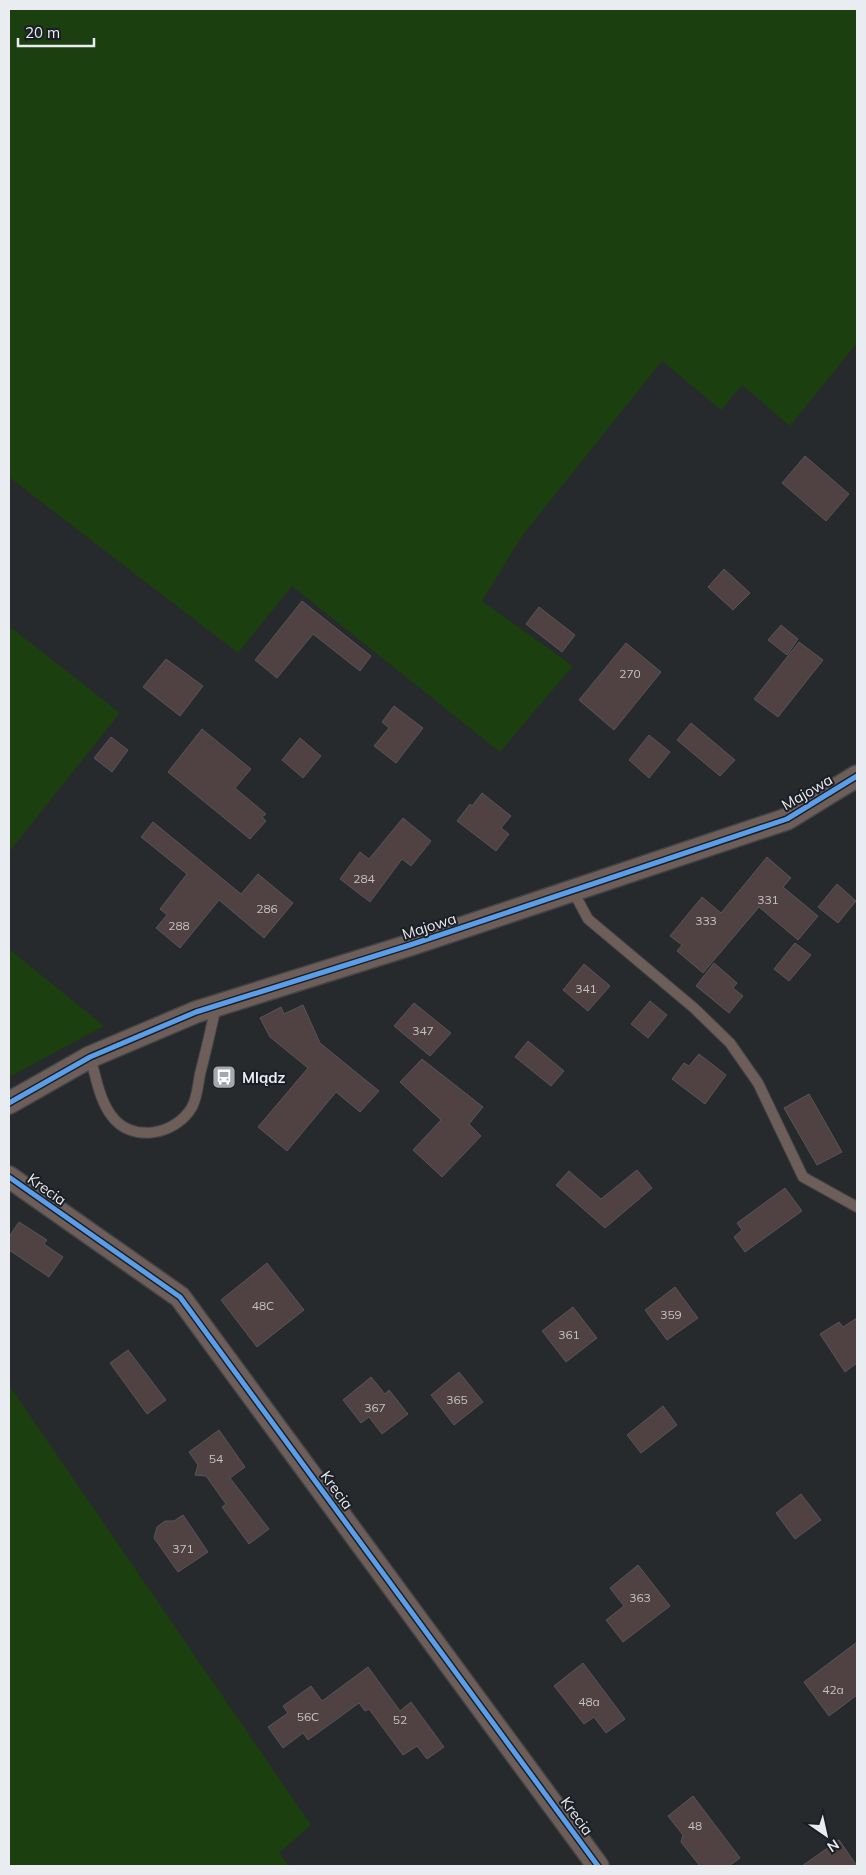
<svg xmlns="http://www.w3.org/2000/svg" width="866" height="1875" font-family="Mulish,sans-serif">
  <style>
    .green { fill: #1b3f0e }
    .building { fill: #504243; stroke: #565557 }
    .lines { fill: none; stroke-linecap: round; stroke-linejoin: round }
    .service-casing { stroke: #434547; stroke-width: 12 }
    .minor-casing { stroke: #434547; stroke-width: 24 }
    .service { stroke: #6d5e5a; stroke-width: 10 }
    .minor { stroke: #6d5e5a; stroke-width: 21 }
    .cycleway-casing { stroke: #1b1f25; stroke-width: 8 }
    .cycleway { stroke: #5a9eea; stroke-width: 5 }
    .labels { text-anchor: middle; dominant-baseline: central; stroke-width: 4; stroke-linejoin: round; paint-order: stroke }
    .number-label { font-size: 12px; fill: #c3c2c5 }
    .street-label { font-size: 15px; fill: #e9ecf0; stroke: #1b1f25 }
    .poi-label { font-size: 15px; font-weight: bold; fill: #e9ecf0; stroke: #1b1f25; text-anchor: start }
  </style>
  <rect width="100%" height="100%" fill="#272a2d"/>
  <g class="green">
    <polygon points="9,9 857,9 857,343 790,426 742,385 721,410 662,361 522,536 482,601 573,666 500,752 292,586 238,653 9,477"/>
    <polygon points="9,626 120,713 9,852"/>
    <polygon points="9,949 104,1026 9,1077"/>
    <polygon points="9,1385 311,1825 279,1853 289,1866 9,1866"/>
  </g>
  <g class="building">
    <polygon points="805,456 849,494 826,521 782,483"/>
    <polygon points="724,569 750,593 733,610 708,587"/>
    <polygon points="302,601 371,656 360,671 313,634 277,678 255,660"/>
    <polygon points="539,607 575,635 562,652 526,624"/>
    <polygon points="781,625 798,639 787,655 768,640"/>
    <polygon points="799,642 823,660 778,717 754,699"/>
    <polygon points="626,643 661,672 614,730 579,700"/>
    <polygon points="166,659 203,686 180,716 143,687"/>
    <polygon points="394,706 423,728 396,763 374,746 389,728 382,722"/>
    <polygon points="691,723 735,760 720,776 677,740"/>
    <polygon points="202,729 251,769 235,788 266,814 262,817 266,821 250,839 168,772"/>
    <polygon points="649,735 670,752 649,778 629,760"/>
    <polygon points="111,737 128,750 112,772 94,758"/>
    <polygon points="300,738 321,756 303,778 282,760"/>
    <polygon points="482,793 511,816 501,828 509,834 496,851 457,821 470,804 472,806"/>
    <polygon points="403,818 431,841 411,866 402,859 370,902 340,879 360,852 369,859"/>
    <polygon points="153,822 241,894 258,874 293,903 264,938 219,900 180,948 156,928 167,915 160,909 187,874 141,837"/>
    <polygon points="767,857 791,878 783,887 818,916 798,940 759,907 703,973 677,951 682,945 670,936 702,897 721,913"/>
    <polygon points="837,884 856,901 838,923 818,907"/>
    <polygon points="795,943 811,955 789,981 774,969"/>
    <polygon points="714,963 737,983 733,988 743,996 729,1013 696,986"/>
    <polygon points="584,964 610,986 588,1011 563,990"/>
    <polygon points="650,1001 667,1015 648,1038 631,1024"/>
    <polygon points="414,1003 451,1033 430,1056 394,1026"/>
    <polygon points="303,1005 320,1043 379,1091 360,1112 336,1092 287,1151 258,1127 308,1068 270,1037 260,1018 281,1007 284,1014"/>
    <polygon points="528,1041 564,1071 551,1086 515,1057"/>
    <polygon points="699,1054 726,1075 705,1104 672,1079 684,1063 689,1066"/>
    <polygon points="422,1059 483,1107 469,1124 481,1136 442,1177 413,1150 441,1120 400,1082"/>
    <polygon points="809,1094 842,1152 817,1165 784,1108"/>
    <polygon points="637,1170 652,1188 605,1228 556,1185 569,1171 601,1199"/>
    <polygon points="785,1188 802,1211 745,1252 734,1237 742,1230 737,1223"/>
    <polygon points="19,1222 47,1240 44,1244 63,1257 49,1277 9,1250 9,1237"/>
    <polygon points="267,1263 304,1310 257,1347 221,1300"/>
    <polygon points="675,1287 698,1318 667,1340 645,1310"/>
    <polygon points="573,1307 597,1338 566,1362 542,1331"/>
    <polygon points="857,1318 857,1363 845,1372 820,1334 839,1322 843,1327"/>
    <polygon points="128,1350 166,1400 147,1414 110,1363"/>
    <polygon points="459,1372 483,1402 454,1425 431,1395"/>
    <polygon points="371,1377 385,1394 389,1390 408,1414 382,1434 369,1417 361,1423 343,1400"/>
    <polygon points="663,1406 677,1425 641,1453 627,1435"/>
    <polygon points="219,1430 245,1467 230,1478 269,1529 249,1544 222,1507 226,1504 206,1476 195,1475 198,1465 189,1452"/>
    <polygon points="801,1494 821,1520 795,1539 776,1513"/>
    <polygon points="183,1515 208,1552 178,1572 154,1538 157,1527 165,1521 174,1521"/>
    <polygon points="638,1565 670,1606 623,1642 606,1620 624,1606 610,1588"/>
    <polygon points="857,1642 857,1695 829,1716 804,1682"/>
    <polygon points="583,1663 625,1719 606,1733 594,1717 584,1724 554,1686"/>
    <polygon points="368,1667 400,1711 411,1702 444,1747 427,1759 417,1746 403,1755 369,1709 365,1711 359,1703 308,1740 303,1733 283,1748 268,1727 288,1713 283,1706 311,1686 322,1701"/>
    <polygon points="693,1796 740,1858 729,1866 700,1866 681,1842 683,1835 668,1816"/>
    <polygon points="839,1840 857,1866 802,1866"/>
  </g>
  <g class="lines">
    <g class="service-casing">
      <g id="service">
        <polyline points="573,891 588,919 694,1008 730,1043 758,1083 803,1177 857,1207"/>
        <path d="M90,1057C96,1076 99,1099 111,1115C131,1144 176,1135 192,1107C197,1098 198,1085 200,1074C206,1051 211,1029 216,1006"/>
      </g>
    </g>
    <g class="minor-casing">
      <g id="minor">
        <polyline points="9,1103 90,1057 196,1012 410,945 787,819 857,776"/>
        <polyline points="9,1177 180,1297 598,1866"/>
      </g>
    </g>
    <use href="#service" class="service"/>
    <use href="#minor" class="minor"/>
    <g class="cycleway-casing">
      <g id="cycleway">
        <polyline points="9,1103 90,1057 196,1012 410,945 787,819 857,776"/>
        <polyline points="9,1177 180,1297 598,1866"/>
      </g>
    </g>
    <use href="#cycleway" class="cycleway"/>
  </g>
  <defs>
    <g id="bus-square" transform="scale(1.25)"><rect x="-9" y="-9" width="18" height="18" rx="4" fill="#a5a8ac" stroke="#1b1f25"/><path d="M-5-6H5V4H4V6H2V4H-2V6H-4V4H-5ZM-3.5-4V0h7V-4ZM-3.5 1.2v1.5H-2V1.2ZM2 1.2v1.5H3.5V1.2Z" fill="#fff"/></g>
  </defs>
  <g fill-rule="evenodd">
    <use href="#bus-square" x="224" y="1077"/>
  </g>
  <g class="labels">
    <g class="number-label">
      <text x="630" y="673">270</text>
      <text x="364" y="878">284</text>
      <text x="768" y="899">331</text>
      <text x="267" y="908">286</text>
      <text x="706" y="920">333</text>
      <text x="179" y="925">288</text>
      <text x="586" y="988">341</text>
      <text x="423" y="1030">347</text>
      <text x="263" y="1305">48C</text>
      <text x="671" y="1314">359</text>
      <text x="569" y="1334">361</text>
      <text x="457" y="1399">365</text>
      <text x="375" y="1407">367</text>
      <text x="216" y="1458">54</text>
      <text x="183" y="1548">371</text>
      <text x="640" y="1597">363</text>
      <text x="833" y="1689">42a</text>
      <text x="589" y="1701">48a</text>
      <text x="308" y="1716">56C</text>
      <text x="400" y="1719">52</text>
      <text x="695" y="1825">48</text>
    </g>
    <g class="street-label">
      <text transform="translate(807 792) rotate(-30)">Majowa</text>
      <text transform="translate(429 926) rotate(-18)">Majowa</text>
      <text transform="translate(47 1189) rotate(35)">Krecia</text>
      <text transform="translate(337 1490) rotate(54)">Krecia</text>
      <text transform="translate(577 1816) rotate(54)">Krecia</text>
    </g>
    <g class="poi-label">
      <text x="242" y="1077">Mlądz</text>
    </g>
  </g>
  <rect width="866" height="1875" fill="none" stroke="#e9ecf0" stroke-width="20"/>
  <g transform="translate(826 1835) rotate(146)" stroke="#1b1f25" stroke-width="4" paint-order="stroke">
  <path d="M0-4L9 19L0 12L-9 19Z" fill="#e9ecf0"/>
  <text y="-8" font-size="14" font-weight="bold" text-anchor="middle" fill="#e9ecf0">N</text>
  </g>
  <path d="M18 38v8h76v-8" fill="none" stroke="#e9ecf0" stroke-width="2.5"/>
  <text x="25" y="38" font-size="15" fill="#e9ecf0" stroke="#1b1f25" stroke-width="4" paint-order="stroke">20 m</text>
</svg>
